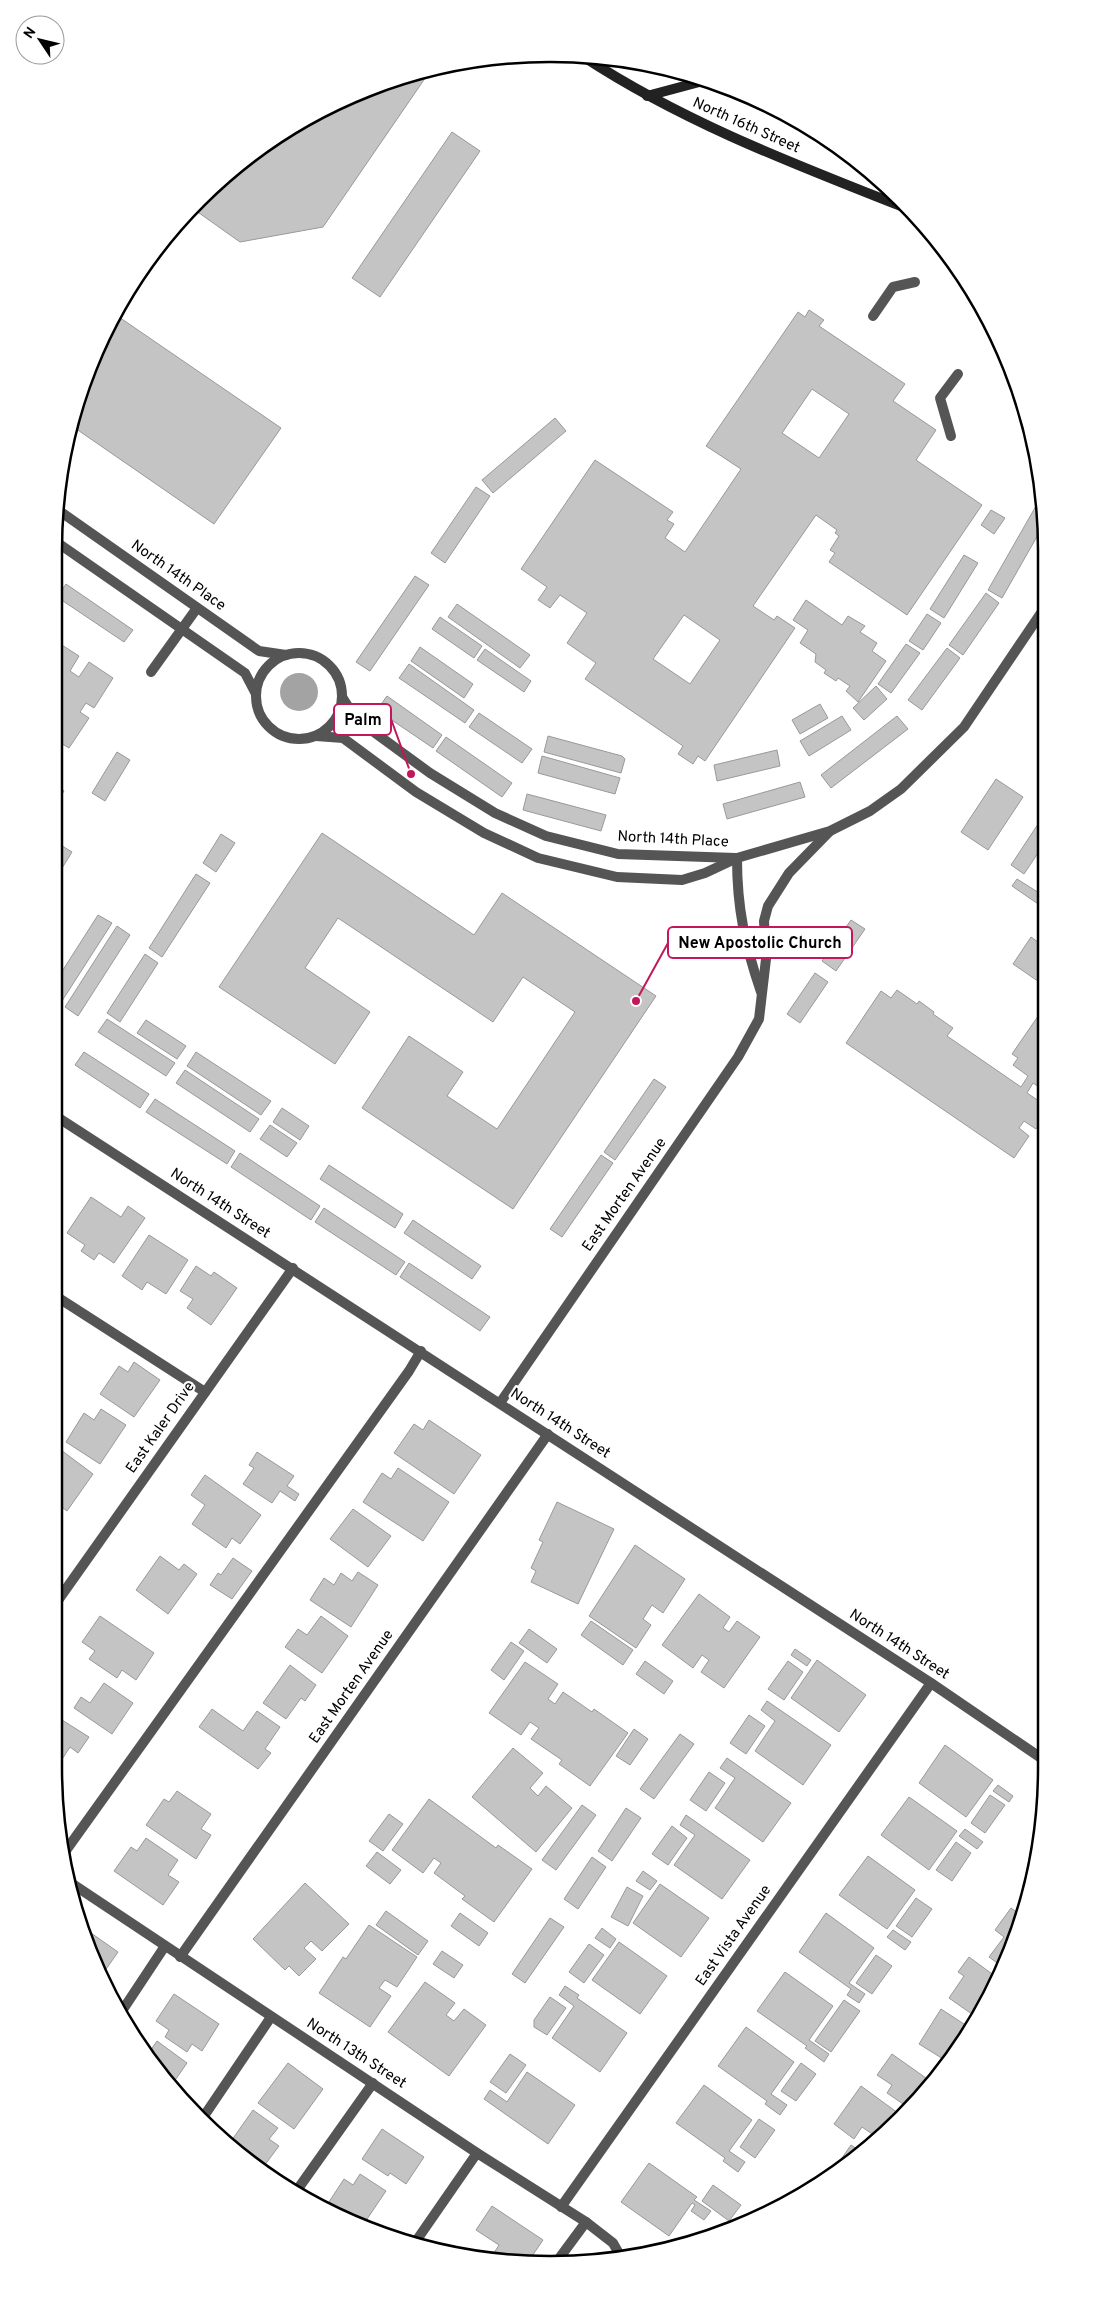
<svg xmlns="http://www.w3.org/2000/svg" width="1101" height="2318" font-family="Overpass,sans-serif">
  <style>
    .water { fill: #a3a3a3 }
    .building { fill: #c4c4c4; stroke: #999; fill-rule: evenodd }
    .lines { fill: none; stroke-linecap: round; stroke-linejoin: round }
    .service { stroke: #555; stroke-width: 10 }
    .minor { stroke: #555; stroke-width: 10 }
    .secondary { stroke: #222; stroke-width: 10 }
    .labels { text-anchor: middle; dominant-baseline: central; stroke-width: 4.5; stroke-linejoin: round; paint-order: stroke }
    .street-label { font-size: 15px; fill: #000; stroke: #fff }
    .rim { fill: none; stroke: #000; stroke-width: 2.5 }
    .leader { fill: none; stroke: #c2185b; stroke-width: 2 }
    .callout-dot { fill: #c2185b; stroke: #fff; stroke-width: 2 }
    .callout { fill: #fff; stroke: #c2185b; stroke-width: 2 }
    .callout-label { font-size: 16px; text-anchor: middle; font-weight: bold; fill: #000 }
  </style>
  <rect width="100%" height="100%" fill="#fff"/>
  <circle class="water" cx="299" cy="692" r="19"/>
  <g class="building">
    <polygon points="430,71 323,227 240,242 192,208 199,199 274,138 360,92"/>
    <polygon points="452,132 480,151 380,297 352,278"/>
    <path d="M809,310L824,320L819,326L905,384L893,401L936,430L916,460L982,505L907,615L829,562L835,553L830,550L839,536L835,533L837,530L816,515L753,606L774,620L777,616L795,628L705,761L698,756L693,764L678,754L683,746L585,679L596,663L567,643L587,613L560,595L550,608L538,600L547,587L521,569L595,460L673,512L667,520L674,524L665,538L685,552L741,469L706,446L798,312L805,317ZM812,389L849,414L819,458L782,433ZM684,615L720,640L690,684L653,659Z"/>
    <polygon points="116,315 281,428 214,524 72,426 91,361"/>
    <polygon points="555,418 566,431 493,493 482,480"/>
    <polygon points="476,487 490,496 445,563 431,553"/>
    <polygon points="1036,506 1043,510 1043,526 1002,598 988,590"/>
    <polygon points="991,510 1005,518 994,534 981,525"/>
    <polygon points="964,555 978,563 944,618 930,609"/>
    <polygon points="415,576 429,585 370,671 356,662"/>
    <polygon points="66,584 133,630 124,642 57,597"/>
    <polygon points="986,593 999,603 963,655 949,645"/>
    <polygon points="806,600 842,625 848,616 865,626 860,632 877,643 872,651 886,661 858,702 846,691 850,686 838,678 836,681 824,673 826,670 815,662 816,654 800,643 808,630 793,620"/>
    <polygon points="457,604 530,655 520,668 448,617"/>
    <polygon points="927,614 941,623 923,650 909,641"/>
    <polygon points="440,617 482,646 474,658 432,629"/>
    <polygon points="54,640 79,656 70,671 79,677 89,662 113,678 94,708 86,703 80,712 89,718 69,748 54,739"/>
    <polygon points="906,644 920,653 891,693 878,684"/>
    <polygon points="420,647 473,684 464,698 411,661"/>
    <polygon points="947,648 960,658 922,710 908,700"/>
    <polygon points="485,649 531,681 524,692 477,660"/>
    <polygon points="409,664 474,710 465,723 399,678"/>
    <polygon points="876,686 887,699 864,720 853,708"/>
    <polygon points="387,696 442,735 433,748 377,710"/>
    <polygon points="820,704 828,718 800,734 792,720"/>
    <polygon points="479,713 532,749 522,763 469,727"/>
    <polygon points="842,716 851,730 809,756 800,741"/>
    <polygon points="897,716 908,729 831,788 821,775"/>
    <polygon points="548,736 622,756 625,759 621,773 544,752"/>
    <polygon points="446,737 512,783 502,797 436,751"/>
    <polygon points="777,750 780,766 717,781 714,765"/>
    <polygon points="117,752 130,760 105,801 92,793"/>
    <polygon points="542,756 620,778 615,794 538,773"/>
    <polygon points="996,779 1023,797 988,850 961,832"/>
    <polygon points="800,782 805,797 727,819 723,804"/>
    <polygon points="54,784 64,791 54,807"/>
    <polygon points="527,794 606,815 601,831 523,810"/>
    <polygon points="1044,815 1044,844 1024,874 1011,865"/>
    <polygon points="322,833 474,935 502,893 656,996 513,1209 362,1108 409,1036 463,1072 447,1096 497,1129 575,1012 523,977 493,1022 338,918 305,968 370,1012 335,1064 219,987"/>
    <polygon points="221,834 235,843 216,872 203,863"/>
    <polygon points="59,844 72,852 54,881 54,853"/>
    <polygon points="196,874 210,883 162,957 149,948"/>
    <polygon points="1017,879 1044,896 1044,908 1012,886"/>
    <polygon points="98,915 112,923 60,1004 54,1000 54,984"/>
    <polygon points="851,920 865,929 836,971 822,961"/>
    <polygon points="117,926 130,935 78,1016 65,1007"/>
    <polygon points="1031,937 1045,947 1045,986 1013,964"/>
    <polygon points="145,954 158,963 120,1022 107,1013"/>
    <polygon points="815,973 828,982 800,1023 787,1014"/>
    <polygon points="897,990 917,1004 919,1001 934,1012 933,1014 953,1028 947,1036 1021,1087 1028,1076 1013,1065 1018,1058 1012,1054 1045,1006 1045,1091 1033,1083 1027,1093 1045,1105 1045,1115 1036,1129 1024,1121 1019,1128 1029,1136 1014,1158 846,1043 881,991 891,998"/>
    <polygon points="107,1019 175,1063 166,1076 98,1032"/>
    <polygon points="146,1020 186,1046 177,1059 137,1033"/>
    <polygon points="84,1052 149,1094 140,1108 75,1065"/>
    <polygon points="196,1052 271,1101 261,1115 187,1066"/>
    <polygon points="185,1070 259,1119 250,1132 176,1083"/>
    <polygon points="654,1079 666,1087 615,1160 604,1152"/>
    <polygon points="155,1099 235,1151 227,1164 146,1112"/>
    <polygon points="282,1108 309,1126 300,1140 273,1122"/>
    <polygon points="270,1125 297,1143 287,1157 260,1139"/>
    <polygon points="240,1153 320,1206 311,1220 231,1167"/>
    <polygon points="601,1155 613,1163 562,1237 550,1229"/>
    <polygon points="329,1165 403,1214 395,1228 320,1179"/>
    <polygon points="91,1197 121,1217 128,1206 145,1218 114,1263 99,1253 94,1260 81,1251 85,1245 67,1233"/>
    <polygon points="324,1208 405,1262 396,1275 315,1222"/>
    <polygon points="413,1220 481,1266 472,1279 404,1233"/>
    <polygon points="149,1235 188,1260 166,1294 147,1282 142,1290 122,1276"/>
    <polygon points="409,1263 490,1317 480,1331 400,1277"/>
    <polygon points="196,1266 211,1276 214,1272 237,1288 211,1325 187,1308 193,1299 180,1291"/>
    <polygon points="134,1362 160,1380 134,1417 100,1394 119,1366 128,1372"/>
    <polygon points="101,1409 126,1425 100,1464 66,1442 84,1413 94,1420"/>
    <polygon points="429,1420 481,1455 454,1494 394,1453 414,1424 423,1430"/>
    <polygon points="61,1450 93,1474 67,1511 54,1501 54,1460"/>
    <polygon points="257,1452 294,1476 287,1486 299,1494 295,1501 280,1491 272,1503 243,1484 254,1468 249,1465"/>
    <polygon points="398,1468 449,1502 423,1541 363,1502 382,1473 391,1479"/>
    <polygon points="205,1475 261,1515 240,1544 232,1538 226,1548 192,1524 205,1505 191,1495"/>
    <polygon points="557,1502 614,1529 578,1604 531,1582 536,1571 531,1568 543,1542 539,1540"/>
    <polygon points="353,1509 391,1536 368,1567 330,1539"/>
    <polygon points="54,1514 61,1519 54,1529"/>
    <polygon points="635,1545 685,1579 663,1613 652,1605 643,1619 651,1625 636,1648 589,1616"/>
    <polygon points="160,1556 179,1570 184,1564 197,1574 168,1614 136,1590"/>
    <polygon points="233,1558 252,1571 232,1599 210,1585 218,1573 221,1575"/>
    <polygon points="358,1572 378,1585 351,1627 310,1600 324,1578 334,1585 341,1573 352,1581"/>
    <polygon points="699,1594 730,1617 723,1628 729,1632 737,1621 760,1637 724,1688 701,1672 709,1660 702,1655 693,1668 662,1645"/>
    <polygon points="100,1616 154,1653 136,1680 122,1670 117,1678 89,1659 95,1651 82,1642"/>
    <polygon points="321,1616 348,1636 322,1673 285,1647 298,1629 307,1635"/>
    <polygon points="591,1621 633,1650 623,1665 581,1635"/>
    <polygon points="529,1629 557,1649 547,1663 519,1643"/>
    <polygon points="511,1642 524,1651 504,1680 491,1670"/>
    <polygon points="795,1649 811,1660 807,1666 791,1655"/>
    <polygon points="817,1660 866,1695 839,1732 791,1698"/>
    <polygon points="645,1661 673,1681 664,1694 636,1674"/>
    <polygon points="788,1661 803,1672 784,1700 768,1689"/>
    <polygon points="525,1662 558,1684 548,1699 555,1704 563,1692 592,1712 594,1709 628,1733 590,1786 559,1764 562,1760 531,1739 539,1728 530,1722 521,1735 489,1713"/>
    <polygon points="290,1665 316,1685 305,1701 301,1698 286,1719 263,1703"/>
    <polygon points="104,1683 133,1703 112,1734 74,1708 81,1697 90,1703"/>
    <polygon points="767,1701 831,1745 803,1785 755,1751 775,1721 761,1710"/>
    <polygon points="212,1709 243,1731 257,1711 280,1727 265,1749 271,1753 258,1769 199,1727"/>
    <polygon points="54,1715 89,1737 78,1753 70,1747 55,1770"/>
    <polygon points="749,1715 765,1726 746,1754 730,1743"/>
    <polygon points="634,1729 648,1739 630,1765 616,1756"/>
    <polygon points="680,1734 694,1744 654,1799 640,1789"/>
    <polygon points="945,1745 993,1780 966,1817 919,1783"/>
    <polygon points="513,1748 543,1773 530,1788 538,1796 546,1786 572,1808 536,1852 472,1797"/>
    <polygon points="727,1758 791,1803 763,1842 715,1808 735,1778 720,1768"/>
    <polygon points="709,1772 725,1783 706,1811 690,1800"/>
    <polygon points="55,1776 63,1782 56,1792"/>
    <polygon points="998,1785 1013,1796 1009,1802 993,1791"/>
    <polygon points="177,1791 211,1814 201,1829 211,1835 196,1859 146,1825 164,1799 169,1802"/>
    <polygon points="990,1795 1005,1805 985,1833 971,1823"/>
    <polygon points="909,1797 957,1831 929,1870 881,1835"/>
    <polygon points="429,1799 496,1848 498,1845 532,1869 494,1922 462,1899 465,1896 434,1873 441,1863 434,1858 423,1873 392,1850"/>
    <polygon points="582,1805 596,1815 556,1870 542,1860"/>
    <polygon points="626,1808 641,1818 612,1861 598,1851"/>
    <polygon points="389,1814 403,1824 383,1851 369,1841"/>
    <polygon points="686,1815 750,1860 722,1899 674,1865 695,1835 680,1825"/>
    <polygon points="672,1826 687,1838 668,1865 652,1854"/>
    <polygon points="965,1829 983,1842 977,1849 959,1836"/>
    <polygon points="146,1838 178,1860 168,1875 179,1882 163,1905 114,1871 131,1847 137,1851"/>
    <polygon points="956,1842 971,1853 952,1881 936,1870"/>
    <polygon points="377,1852 401,1870 390,1884 366,1866"/>
    <polygon points="868,1856 915,1890 887,1929 839,1895"/>
    <polygon points="592,1857 606,1867 578,1909 564,1899"/>
    <polygon points="1034,1868 1036,1869 1030,1888 1024,1884"/>
    <polygon points="643,1871 657,1881 650,1890 636,1881"/>
    <polygon points="305,1883 349,1924 322,1951 311,1941 304,1948 316,1959 299,1976 289,1966 285,1970 253,1939"/>
    <polygon points="660,1884 709,1918 681,1957 633,1923"/>
    <polygon points="627,1887 643,1896 628,1926 611,1917"/>
    <polygon points="1029,1893 1024,1910 1020,1907"/>
    <polygon points="916,1898 932,1909 912,1937 896,1926"/>
    <polygon points="1011,1908 1022,1916 1004,1968 989,1957 1004,1937 995,1930"/>
    <polygon points="386,1911 428,1941 418,1955 376,1925"/>
    <polygon points="460,1913 488,1933 479,1946 451,1926"/>
    <polygon points="826,1913 874,1948 849,1983 865,1994 859,2003 847,1995 851,1989 799,1952"/>
    <polygon points="550,1918 564,1927 525,1983 512,1974"/>
    <polygon points="369,1925 417,1957 397,1987 385,1980 379,1988 391,1996 370,2027 319,1993 343,1957 346,1959"/>
    <polygon points="81,1926 118,1952 102,1975 80,1927"/>
    <polygon points="602,1928 616,1939 610,1948 595,1938"/>
    <polygon points="893,1930 911,1942 905,1950 887,1937"/>
    <polygon points="619,1942 667,1976 640,2014 592,1980"/>
    <polygon points="589,1944 604,1955 584,1983 569,1972"/>
    <polygon points="442,1951 463,1965 454,1978 433,1964"/>
    <polygon points="876,1955 892,1966 872,1994 856,1983"/>
    <polygon points="969,1957 999,1979 988,2000 976,2017 949,1998 964,1976 958,1972"/>
    <polygon points="785,1972 833,2006 809,2040 829,2054 824,2062 805,2048 807,2046 757,2011"/>
    <polygon points="425,1982 455,2003 446,2015 454,2021 464,2009 486,2025 449,2076 388,2032"/>
    <polygon points="565,1986 579,1995 577,1998 627,2033 600,2072 552,2038 574,2006 559,1995"/>
    <polygon points="174,1994 219,2024 202,2051 192,2044 187,2052 165,2037 169,2030 156,2021"/>
    <polygon points="550,1997 566,2008 547,2035 534,2027 534,2020"/>
    <polygon points="844,2000 860,2011 831,2052 815,2041"/>
    <polygon points="941,2009 970,2028 948,2062 919,2044"/>
    <polygon points="746,2027 794,2062 771,2094 787,2105 780,2115 765,2104 767,2101 718,2066"/>
    <polygon points="157,2041 187,2063 171,2086 148,2054"/>
    <polygon points="510,2054 526,2065 506,2093 490,2082"/>
    <polygon points="892,2054 933,2083 917,2101 912,2097 906,2106 887,2093 892,2085 877,2075"/>
    <polygon points="288,2063 323,2089 294,2129 258,2103"/>
    <polygon points="801,2063 816,2074 796,2101 781,2091"/>
    <polygon points="527,2072 575,2105 548,2144 484,2099 490,2090 507,2102"/>
    <polygon points="704,2085 752,2120 729,2151 745,2162 738,2172 723,2161 725,2158 676,2123"/>
    <polygon points="861,2086 902,2116 878,2138 862,2127 854,2139 834,2124"/>
    <polygon points="253,2110 278,2128 269,2139 279,2146 261,2170 229,2144"/>
    <polygon points="759,2119 775,2130 755,2158 740,2147"/>
    <polygon points="382,2129 424,2157 406,2184 390,2173 388,2176 362,2159"/>
    <polygon points="851,2145 863,2153 828,2178"/>
    <polygon points="649,2163 697,2197 694,2200 711,2211 704,2220 691,2211 695,2205 692,2203 669,2236 621,2202"/>
    <polygon points="360,2174 386,2191 363,2225 325,2208 344,2179 353,2185"/>
    <polygon points="713,2185 741,2205 729,2221 702,2201"/>
    <polygon points="492,2206 543,2240 528,2262 505,2260 494,2253 499,2245 476,2230"/>
  </g>
  <g class="lines">
    <g class="service">
      <polyline points="873,316 893,287 915,282"/>
      <polyline points="951,436 940,398 958,374"/>
      <polyline points="151,672 197,608"/>
      <polyline points="54,1295 205,1392"/>
      <polyline points="62,1856 409,1371 421,1351"/>
      <polyline points="120,2014 165,1946"/>
      <polyline points="295,2193 373,2083"/>
      <polyline points="555,2264 586,2222"/>
    </g>
    <g class="minor">
      <polyline points="58,510 259,651 286,655"/>
      <polyline points="55,541 245,673 256,694"/>
      <circle cx="299" cy="696" r="43"/>
      <polyline points="342,697 356,719 430,773 495,813 546,836 618,854 736,858"/>
      <polyline points="316,736 343,738 416,792 484,833 538,858 617,877 682,880 705,873 737,858 830,831 870,811 901,789 964,727 1043,610"/>
      <path d="M737,858C737,908 745,945 761,992"/>
      <polyline points="54,1115 931,1683 1047,1762"/>
      <polyline points="500,1403 738,1057 759,1019 766,959 764,921 768,906 789,873 829,832"/>
      <polyline points="54,1606 293,1268"/>
      <polyline points="68,1881 477,2153 586,2222 613,2243 622,2259"/>
      <polyline points="180,1957 548,1434"/>
      <polyline points="202,2119 271,2017"/>
      <polyline points="561,2207 931,1683"/>
      <polyline points="414,2244 477,2153"/>
    </g>
    <g class="secondary">
      <path d="M584,57C683,122 794,164 903,207"/>
      <polyline points="647,96 703,81 745,94"/>
    </g>
  </g>
  <g class="labels">
    <g class="street-label">
      <text transform="translate(746 126) rotate(24)">North 16th Street</text>
      <text transform="translate(178 576) rotate(35)">North 14th Place</text>
      <text transform="translate(673 840) rotate(3)">North 14th Place</text>
      <text transform="translate(625 1195) rotate(-55)">East Morten Avenue</text>
      <text transform="translate(220 1204) rotate(33)">North 14th Street</text>
      <text transform="translate(560 1424) rotate(33)">North 14th Street</text>
      <text transform="translate(161 1428) rotate(-55)">East Kaler Drive</text>
      <text transform="translate(899 1645) rotate(33)">North 14th Street</text>
      <text transform="translate(352 1687) rotate(-55)">East Morten Avenue</text>
      <text transform="translate(734 1936) rotate(-55)">East Vista Avenue</text>
      <text transform="translate(356 2054) rotate(33)">North 13th Street</text>
    </g>
  </g>
  <path d="M0 0H1101V2318H0ZM550 62H550A488 488 0 0 1 1038 550V1768A488 488 0 0 1 550 2256H550A488 488 0 0 1 62 1768V550A488 488 0 0 1 550 62Z" fill="#fff" fill-rule="evenodd"/>
  <path class="rim" d="M550 62H550A488 488 0 0 1 1038 550V1768A488 488 0 0 1 550 2256H550A488 488 0 0 1 62 1768V550A488 488 0 0 1 550 62Z"/>
  <path class="leader" d="M411 774L391 719M636 1001L668 943"/>
  <g class="callout-dot">
    <circle cx="411" cy="774" r="5"/>
    <circle cx="636" cy="1001" r="5"/>
  </g>
  <g class="callout">
    <rect x="334" y="704" width="57" height="31" rx="5"/>
    <rect x="668" y="927" width="184" height="31" rx="5"/>
  </g>
  <g class="callout-label">
    <text x="363" y="725">Palm</text>
    <text x="760" y="948">New Apostolic Church</text>
  </g>
  <g transform="translate(40 40) rotate(305)"><circle r="24" fill="#ffffff" stroke="#999999"/>
  <path d="M0-4L9 19L0 12L-9 19Z" fill="#000000"/>
  <text y="-8" font-size="14" font-weight="bold" text-anchor="middle" fill="#000000">N</text>
  </g>
</svg>
